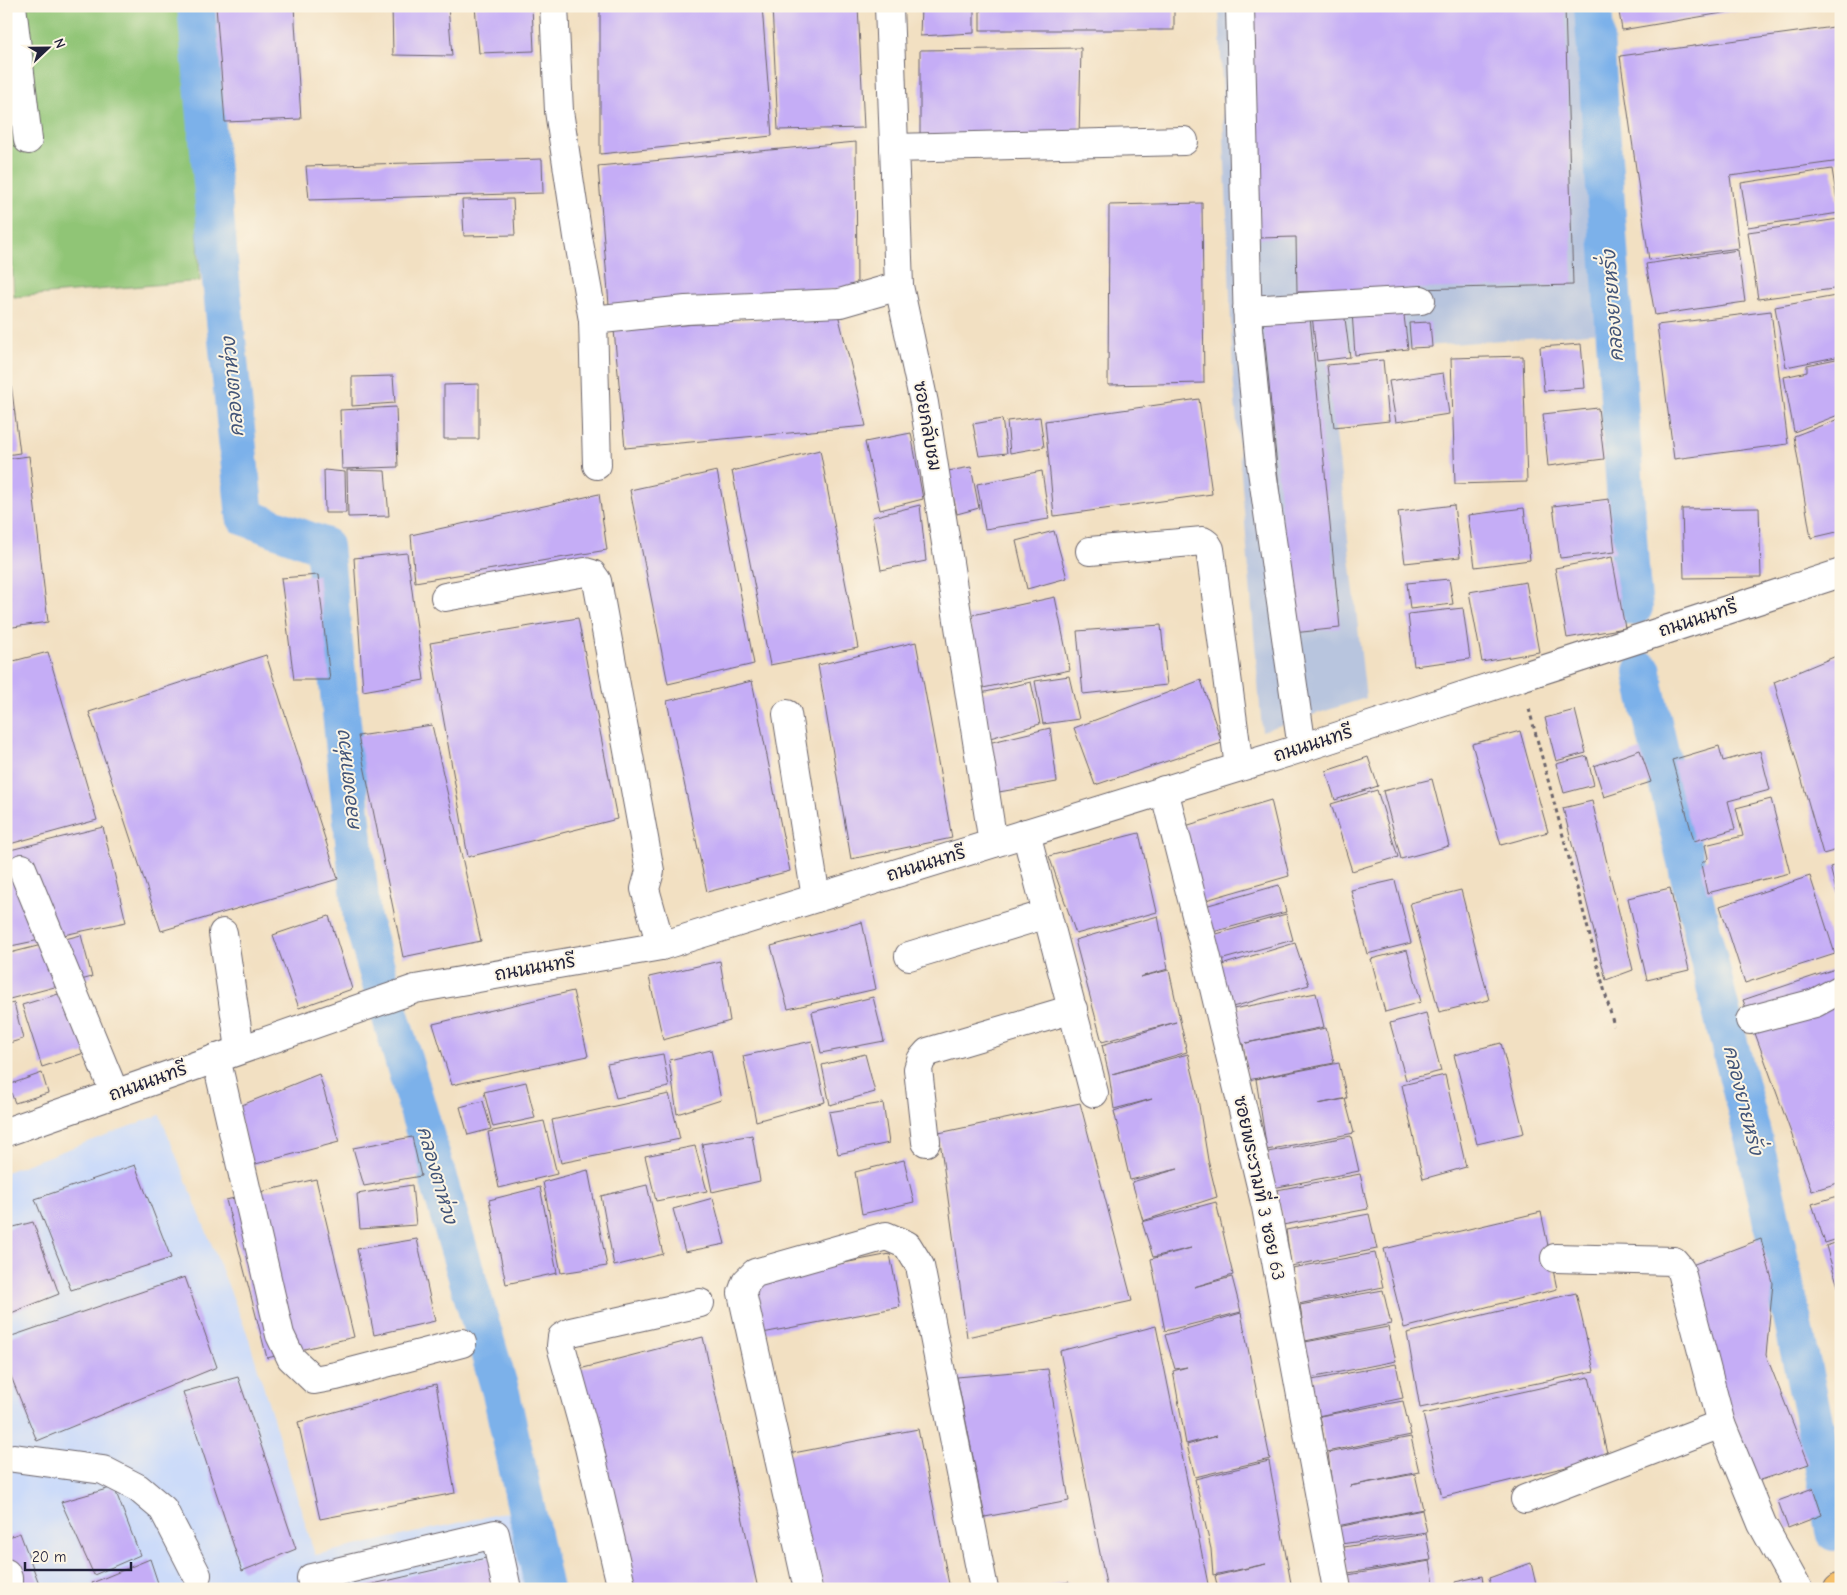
<svg xmlns="http://www.w3.org/2000/svg" width="1847" height="1595" font-family="'Comic Neue','Playpen Sans Thai',sans-serif">
  <style>
    .built { fill: #ccdbf9 }
    .industrial { fill: #b8c5de }
    .green { fill: #90c576; stroke: #597458 }
    .lines { fill: none; stroke-linecap: round; stroke-linejoin: round }
    .canal { stroke: #7cb1ea; stroke-width: 38 }
    .building { fill: #c5adf6 }
    .minor-casing { stroke: #6b646a; stroke-width: 30 }
    .major-casing { stroke: #6b646a; stroke-width: 30 }
    .path { stroke: #6b646a; stroke-width: 3; stroke-dasharray: 4 4; stroke-linecap: butt }
    .minor { stroke: #fff; stroke-width: 28 }
    .major { stroke: #f6c06b; stroke-width: 28 }
    .labels { text-anchor: middle; dominant-baseline: central; stroke-width: 4; stroke-linejoin: round; paint-order: stroke }
    .street-label { font-size: 18px; fill: #22223b; stroke: #fcf5e5 }
    .water-label { font-size: 19px; font-style: italic; fill: #425478; stroke: #fcf5e5 }
  </style>
  <rect width="100%" height="100%" fill="#fcf5e5"/>
  <filter id="ink" filterUnits="userSpaceOnUse"><feTurbulence type="fractalNoise" baseFrequency=".02" numOctaves="2"/><feDisplacementMap in="SourceGraphic" scale="10" xChannelSelector="R" yChannelSelector="G"/><feConvolveMatrix kernelMatrix="1 2 1 2 8 2 1 2 1" color-interpolation-filters="sRGB"/></filter>
  <filter id="wash" filterUnits="userSpaceOnUse"><feTurbulence type="fractalNoise" baseFrequency=".0096" numOctaves="4" result="noise"/><feDisplacementMap in="SourceGraphic" scale="20" xChannelSelector="R" yChannelSelector="G"/><feGaussianBlur stdDeviation="1.12" result="paint"/><feColorMatrix in="noise" values="0 0 0 0 0 0 0 0 0 0 0 0 0 0 0 0 0 1.4 0 .05"/><feComposite in="paint" operator="in"/></filter>
  <g filter="url(#wash)">
    <rect width="100%" height="100%" fill="#f2e0c2"/>
    <polygon class="built" points="160,1115 247,1333 315,1555 507,1512 526,1589 6,1589 6,1172"/>
    <polygon class="industrial" points="1219,6 1578,6 1602,332 1327,354 1366,698 1262,731 1233,375"/>
    <polygon class="green" points="6,6 178,6 193,129 200,281 14,297 8,185 6,185"/>
    <g class="lines">
      <g class="canal">
        <polyline points="196,6 220,271 245,517 324,546 362,919 501,1393 544,1589"/>
        <polyline points="1593,6 1631,581 1634,607"/>
        <polyline points="1643,671 1645,688 1720,1007 1758,1157 1825,1473 1834,1532"/>
      </g>
    </g>
    <g id="blocks">
      <g class="building">
        <polygon points="216,6 294,6 301,119 225,122"/>
        <polygon points="392,6 448,6 452,56 393,55"/>
        <polygon points="475,6 532,6 534,51 479,53"/>
        <polygon points="600,6 762,6 772,136 600,154"/>
        <polygon points="772,6 858,6 864,128 778,130"/>
        <polygon points="921,6 974,6 974,33 920,36"/>
        <rect x="980" y="6" width="194" height="24"/>
        <polygon points="1252,6 1565,6 1573,285 1297,292 1296,237 1259,238"/>
        <polygon points="1618,6 1758,6 1758,7 1622,30"/>
        <polygon points="1841,26 1841,161 1730,176 1739,248 1649,260 1620,56"/>
        <polygon points="1081,48 1079,137 920,136 920,50"/>
        <polygon points="856,142 857,288 609,305 598,166"/>
        <polygon points="542,159 543,193 309,200 306,166"/>
        <polygon points="1832,169 1839,213 1748,227 1741,183"/>
        <polygon points="513,199 515,235 464,236 462,200"/>
        <polygon points="1202,203 1204,383 1108,385 1109,205"/>
        <polygon points="1839,219 1841,233 1841,288 1758,299 1748,232"/>
        <polygon points="1738,250 1745,302 1655,315 1646,264"/>
        <polygon points="1841,295 1841,356 1786,367 1775,307"/>
        <polygon points="1403,307 1408,349 1355,355 1352,312"/>
        <polygon points="1344,311 1350,357 1317,361 1312,315"/>
        <polygon points="1771,311 1788,444 1674,459 1657,325"/>
        <polygon points="838,314 866,426 625,448 614,330"/>
        <polygon points="1310,317 1340,628 1293,633 1263,322"/>
        <polygon points="1430,322 1432,347 1411,348 1409,323"/>
        <polygon points="1581,344 1585,388 1544,391 1540,347"/>
        <polygon points="6,345 20,453 6,455"/>
        <polygon points="1523,356 1527,482 1455,484 1451,358"/>
        <polygon points="1841,358 1841,414 1794,432 1784,377 1807,372 1807,365"/>
        <polygon points="1383,360 1389,421 1334,427 1327,365"/>
        <polygon points="1443,373 1449,414 1396,422 1389,381"/>
        <polygon points="393,376 395,403 352,406 352,377"/>
        <polygon points="479,384 479,439 444,439 444,385"/>
        <polygon points="1199,399 1212,494 1054,516 1045,421"/>
        <polygon points="396,407 398,467 342,469 340,410"/>
        <polygon points="1598,408 1604,459 1548,466 1543,414"/>
        <polygon points="1040,417 1044,447 1010,453 1007,421"/>
        <polygon points="1841,418 1841,531 1811,538 1794,436"/>
        <polygon points="1002,419 1007,453 979,456 973,424"/>
        <polygon points="911,433 923,499 880,510 865,442"/>
        <polygon points="820,450 858,648 770,665 732,471"/>
        <polygon points="29,456 48,622 6,628 6,459"/>
        <polygon points="971,467 979,508 957,514 948,471"/>
        <polygon points="324,470 345,472 346,513 325,513"/>
        <polygon points="347,470 385,471 389,516 348,517"/>
        <polygon points="717,471 754,664 668,684 630,490"/>
        <polygon points="1042,471 1049,519 985,529 977,484"/>
        <polygon points="599,494 607,550 415,582 411,535"/>
        <polygon points="1609,499 1615,552 1560,558 1553,506"/>
        <polygon points="920,505 926,561 881,570 872,517"/>
        <polygon points="1454,505 1460,557 1405,563 1398,512"/>
        <polygon points="1524,508 1530,560 1475,567 1468,515"/>
        <polygon points="1759,508 1761,577 1684,578 1682,509"/>
        <polygon points="1054,531 1067,578 1027,589 1016,541"/>
        <polygon points="407,553 424,680 363,691 354,558"/>
        <polygon points="1612,557 1625,628 1567,638 1555,568"/>
        <polygon points="318,575 330,680 294,680 281,578"/>
        <polygon points="1449,579 1453,604 1410,609 1407,583"/>
        <polygon points="1526,582 1539,652 1482,662 1469,592"/>
        <polygon points="1055,597 1070,670 983,688 968,616"/>
        <polygon points="1463,608 1470,659 1414,666 1408,614"/>
        <polygon points="578,618 617,819 468,857 430,643"/>
        <polygon points="1161,625 1167,685 1083,694 1077,631"/>
        <polygon points="916,642 952,838 851,859 818,665"/>
        <polygon points="48,652 97,820 6,845 6,663"/>
        <polygon points="1841,654 1841,849 1823,854 1774,682"/>
        <polygon points="266,655 338,879 161,931 89,712"/>
        <polygon points="1069,676 1079,719 1043,724 1035,681"/>
        <polygon points="1201,680 1222,743 1095,785 1074,728"/>
        <polygon points="752,681 790,871 707,892 667,701"/>
        <polygon points="1031,682 1040,724 990,738 981,693"/>
        <polygon points="1575,710 1586,753 1556,761 1545,718"/>
        <polygon points="432,725 481,941 403,957 358,736"/>
        <polygon points="1050,728 1057,782 993,793 984,744"/>
        <polygon points="1520,731 1548,832 1501,845 1472,744"/>
        <polygon points="1719,746 1723,761 1760,751 1770,790 1728,801 1735,829 1694,841 1672,760"/>
        <polygon points="1640,750 1651,782 1604,797 1594,766"/>
        <polygon points="1587,756 1594,785 1564,793 1556,764"/>
        <polygon points="1368,757 1378,786 1335,800 1326,771"/>
        <polygon points="1432,779 1449,846 1401,859 1383,791"/>
        <polygon points="1377,790 1398,857 1352,871 1331,804"/>
        <polygon points="1771,799 1790,873 1707,893 1701,864 1708,858 1705,845 1743,836 1736,808"/>
        <polygon points="1271,800 1289,876 1199,902 1182,827"/>
        <polygon points="1592,801 1633,970 1606,980 1563,808"/>
        <polygon points="103,827 126,922 6,947 6,851"/>
        <polygon points="1139,833 1157,912 1076,934 1049,856"/>
        <polygon points="1841,864 1841,904 1840,905 1830,867"/>
        <polygon points="1810,876 1835,954 1745,983 1720,906"/>
        <polygon points="1395,880 1411,943 1367,954 1351,890"/>
        <polygon points="1279,885 1286,912 1213,932 1205,906"/>
        <polygon points="1670,888 1689,970 1647,980 1628,898"/>
        <polygon points="1461,890 1489,1000 1439,1012 1410,903"/>
        <polygon points="1286,914 1293,940 1220,960 1213,935"/>
        <polygon points="329,916 352,989 299,1008 273,935"/>
        <polygon points="1158,916 1168,969 1140,977 1169,970 1187,1052 1112,1074 1188,1054 1196,1087 1208,1160 1217,1197 1143,1221 1132,1182 1178,1169 1130,1180 1114,1111 1152,1099 1114,1109 1109,1075 1102,1045 1176,1022 1102,1042 1075,940"/>
        <polygon points="862,922 876,989 788,1009 771,946"/>
        <polygon points="81,935 92,977 6,1000 6,954"/>
        <polygon points="1295,943 1309,985 1229,1008 1218,966"/>
        <polygon points="1407,950 1421,1002 1385,1012 1371,959"/>
        <polygon points="720,961 730,1021 663,1040 649,977"/>
        <polygon points="1841,967 1841,1182 1812,1191 1743,1000"/>
        <polygon points="573,991 588,1056 452,1085 433,1024"/>
        <polygon points="65,992 87,1052 42,1067 22,1005"/>
        <polygon points="1316,993 1324,1027 1246,1043 1326,1028 1334,1063 1248,1080 1243,1043 1238,1044 1233,1009"/>
        <polygon points="873,997 884,1041 821,1053 812,1012"/>
        <polygon points="14,1003 23,1039 6,1044 6,1005"/>
        <polygon points="1426,1013 1441,1071 1406,1080 1390,1023"/>
        <polygon points="812,1041 825,1102 756,1121 743,1056"/>
        <polygon points="1501,1043 1524,1133 1477,1144 1454,1055"/>
        <polygon points="711,1050 721,1100 677,1114 669,1060"/>
        <polygon points="663,1054 669,1087 616,1098 607,1064"/>
        <polygon points="865,1054 875,1092 830,1105 822,1065"/>
        <polygon points="1339,1063 1347,1098 1318,1104 1345,1099 1354,1133 1267,1150 1256,1079"/>
        <polygon points="42,1073 48,1093 15,1103 8,1085"/>
        <polygon points="319,1074 339,1142 252,1165 237,1107"/>
        <polygon points="1445,1075 1466,1167 1423,1179 1402,1085"/>
        <polygon points="526,1082 535,1118 493,1127 484,1092"/>
        <polygon points="669,1094 680,1139 561,1163 552,1120"/>
        <polygon points="483,1101 491,1129 468,1135 460,1107"/>
        <polygon points="883,1103 889,1143 838,1154 829,1112"/>
        <polygon points="1080,1103 1132,1301 967,1337 939,1133"/>
        <polygon points="544,1121 557,1174 499,1188 488,1132"/>
        <polygon points="752,1135 760,1181 712,1192 702,1144"/>
        <polygon points="1351,1136 1359,1171 1273,1188 1268,1152"/>
        <polygon points="412,1137 421,1176 364,1186 353,1148"/>
        <polygon points="695,1146 707,1191 656,1201 645,1156"/>
        <polygon points="904,1160 914,1202 862,1214 855,1172"/>
        <polygon points="135,1165 171,1258 71,1290 35,1199"/>
        <polygon points="588,1170 607,1266 561,1273 543,1182"/>
        <polygon points="1360,1174 1368,1209 1283,1225 1277,1190"/>
        <polygon points="316,1179 354,1337 267,1358 226,1200"/>
        <polygon points="412,1185 416,1225 360,1229 357,1194"/>
        <polygon points="647,1185 663,1254 614,1266 601,1196"/>
        <polygon points="540,1187 557,1273 506,1284 489,1200"/>
        <polygon points="1841,1195 1841,1238 1825,1243 1812,1204"/>
        <polygon points="713,1198 725,1244 685,1252 673,1209"/>
        <polygon points="1216,1202 1233,1275 1194,1287 1232,1277 1241,1312 1165,1331 1151,1259 1191,1248 1153,1257 1142,1222"/>
        <polygon points="1541,1212 1557,1289 1404,1328 1384,1249"/>
        <polygon points="1369,1214 1377,1249 1291,1266 1286,1230"/>
        <polygon points="33,1222 59,1294 6,1315 6,1229"/>
        <polygon points="417,1239 435,1321 374,1335 357,1249"/>
        <polygon points="1761,1239 1773,1283 1766,1355 1809,1464 1758,1481 1676,1271"/>
        <polygon points="1841,1241 1841,1293 1840,1293 1826,1246"/>
        <polygon points="1375,1253 1383,1287 1298,1304 1292,1268"/>
        <polygon points="890,1254 900,1307 752,1335 746,1282"/>
        <polygon points="185,1277 217,1367 37,1441 6,1364 6,1338"/>
        <polygon points="1383,1290 1391,1324 1305,1341 1300,1305"/>
        <polygon points="1576,1293 1594,1371 1420,1408 1407,1333"/>
        <polygon points="1241,1313 1270,1459 1195,1477 1187,1445 1217,1436 1186,1444 1173,1371 1187,1367 1175,1369 1165,1335"/>
        <polygon points="1156,1326 1209,1589 1107,1589 1060,1351"/>
        <polygon points="1388,1327 1396,1361 1310,1378 1305,1342"/>
        <polygon points="703,1337 758,1589 620,1589 568,1372"/>
        <polygon points="1396,1364 1403,1398 1318,1416 1312,1380"/>
        <polygon points="1048,1369 1069,1501 985,1517 957,1377"/>
        <polygon points="238,1377 296,1549 242,1571 183,1392"/>
        <polygon points="1589,1377 1608,1457 1442,1497 1423,1414"/>
        <polygon points="436,1384 455,1493 320,1519 298,1422"/>
        <polygon points="1403,1401 1411,1435 1326,1452 1320,1416"/>
        <polygon points="918,1429 950,1589 808,1589 778,1456"/>
        <polygon points="1411,1437 1419,1472 1350,1486 1415,1474 1423,1509 1337,1526 1328,1453"/>
        <polygon points="1269,1461 1292,1589 1218,1589 1215,1576 1266,1564 1213,1575 1211,1549 1195,1479"/>
        <polygon points="114,1487 140,1555 94,1575 61,1502"/>
        <polygon points="1813,1488 1822,1515 1788,1528 1778,1501"/>
        <polygon points="1422,1510 1427,1532 1341,1544 1338,1527"/>
        <polygon points="20,1533 41,1589 6,1589 6,1538"/>
        <polygon points="1426,1534 1431,1560 1348,1573 1344,1547"/>
        <polygon points="490,1557 497,1589 356,1589 356,1588"/>
        <polygon points="150,1559 160,1589 95,1589 92,1583"/>
        <polygon points="1430,1561 1435,1589 1350,1589 1348,1575"/>
        <polygon points="1531,1563 1537,1589 1492,1589 1489,1578"/>
        <polygon points="1482,1576 1484,1589 1456,1589 1455,1582"/>
        <polygon points="1069,1582 1070,1589 1036,1589 1036,1588"/>
      </g>
    </g>
  </g>
  <g filter="url(#ink)">
    <use href="#blocks" fill-opacity="0" stroke="#6b646a" stroke-width="1"/>
    <g class="lines">
      <g class="minor-casing">
        <g id="minor">
          <polyline points="12,6 28,140"/>
          <polyline points="554,6 559,111 578,237 593,320 686,310 840,303 899,286"/>
          <polyline points="889,6 899,286 924,403 993,843"/>
          <polyline points="1240,6 1248,329 1261,464 1302,748"/>
          <polyline points="894,148 1184,141"/>
          <polyline points="1247,310 1421,300"/>
          <polyline points="593,320 597,465"/>
          <polyline points="1090,551 1203,541 1207,544 1210,549 1239,767"/>
          <polyline points="445,597 585,572 592,574 597,581 650,871 645,889 661,946"/>
          <polyline points="787,714 816,898"/>
          <polyline points="1164,790 1206,954 1266,1207 1337,1589"/>
          <polyline points="1026,833 1094,1093"/>
          <polyline points="22,868 115,1094"/>
          <polyline points="223,933 240,1049"/>
          <polyline points="909,956 1047,914"/>
          <polyline points="1750,1020 1815,1003 1841,989"/>
          <polyline points="216,1058 280,1335 291,1358 314,1380 336,1376 462,1343"/>
          <polyline points="6,1132 415,989 661,946 1302,748 1841,573"/>
          <polyline points="926,1142 918,1069 921,1060 928,1052 1073,1009"/>
          <polyline points="1555,1258 1674,1261 1680,1268 1721,1424 1762,1524 1798,1589"/>
          <polyline points="14,1458 103,1470 138,1488 163,1509 197,1575"/>
          <polyline points="1525,1499 1721,1424"/>
          <polyline points="6,1573 8,1578 8,1589"/>
          <polyline points="314,1589 311,1578 495,1534 507,1589"/>
          <polyline points="622,1589 589,1447 561,1346 562,1337 571,1332 700,1303"/>
          <polyline points="808,1589 742,1293 746,1282 755,1273 886,1236 907,1245 920,1266 984,1589"/>
        </g>
      </g>
      <g class="major-casing">
        <polyline id="major" points="1838,1589 1841,1587"/>
      </g>
      <polyline class="path" points="1529,709 1614,1026"/>
      <use href="#minor" class="minor"/>
      <use href="#major" class="major"/>
    </g>
  </g>
  <g class="labels">
    <g class="street-label">
      <text transform="translate(927 426) rotate(80)">ซอยกลับชม</text>
      <text transform="translate(1698 619) rotate(-18)">ถนนนนทรี</text>
      <text transform="translate(1313 744) rotate(-18)">ถนนนนทรี</text>
      <text transform="translate(926 864) rotate(-17)">ถนนนนทรี</text>
      <text transform="translate(535 968) rotate(-10)">ถนนนนทรี</text>
      <text transform="translate(148 1082) rotate(-20)">ถนนนนทรี</text>
      <text transform="translate(1259 1188) rotate(78)">ซอยพระรามที่ 3 ซอย 63</text>
    </g>
    <g class="water-label">
      <text transform="translate(1613 306) rotate(-94)">คลองยายหรั่ง</text>
      <text transform="translate(233 387) rotate(-95)">คลองตาห่วง</text>
      <text transform="translate(348 781) rotate(-96)">คลองตาห่วง</text>
      <text transform="translate(1743 1100) rotate(76)">คลองยายหรั่ง</text>
      <text transform="translate(437 1175) rotate(74)">คลองตาห่วง</text>
    </g>
  </g>
  <rect width="1847" height="1595" fill="none" stroke="#fcf5e5" stroke-width="25"/>
  <g transform="translate(48 48) rotate(68)" stroke="#fcf5e5" stroke-width="4" paint-order="stroke">
  <path d="M0-4L9 19L0 12L-9 19Z" fill="#22223b"/>
  <text y="-8" font-size="14" font-weight="bold" text-anchor="middle" fill="#22223b">N</text>
  </g>
  <path d="M25 1562v8h106v-8" fill="none" stroke="#22223b" stroke-width="2.5"/>
  <text x="32" y="1562" font-size="15" fill="#22223b" stroke="#fcf5e5" stroke-width="4" paint-order="stroke">20 m</text>
</svg>
